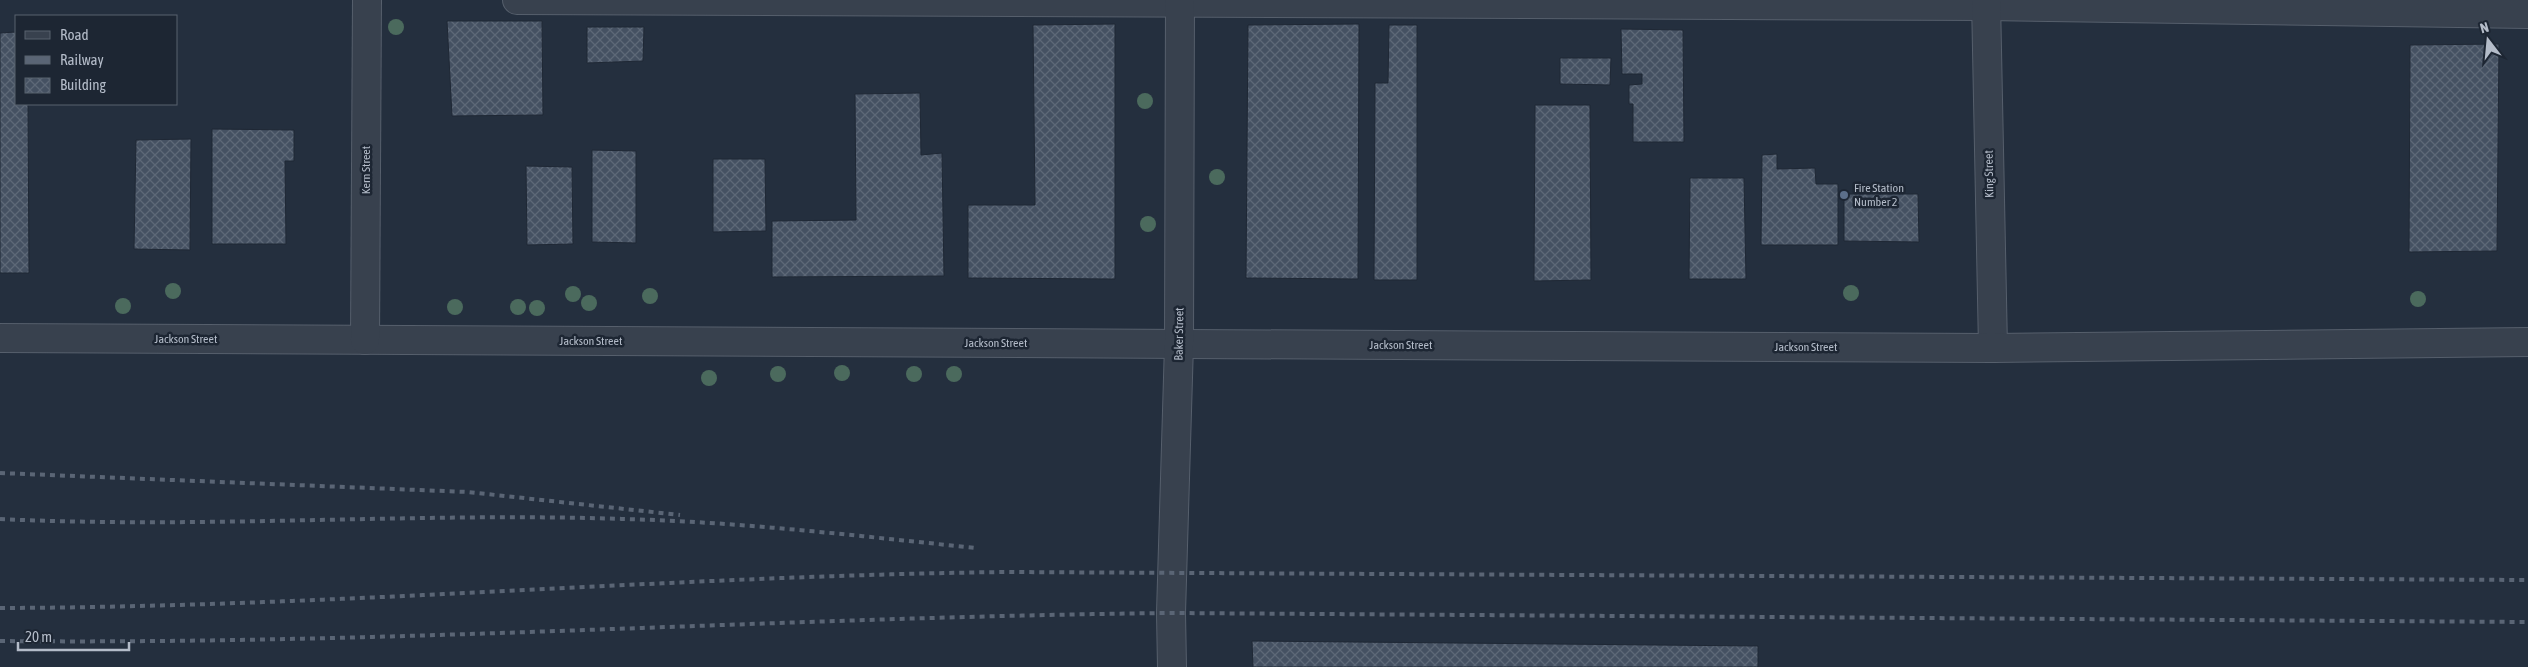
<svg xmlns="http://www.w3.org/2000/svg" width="2528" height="667" font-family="'Asap Condensed',sans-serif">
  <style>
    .building { fill: url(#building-cross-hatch); stroke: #1f2835 }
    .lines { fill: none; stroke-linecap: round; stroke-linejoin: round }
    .minor-casing { stroke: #565f6c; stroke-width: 30 }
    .minor { stroke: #38414e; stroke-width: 28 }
    .rail { stroke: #5a6575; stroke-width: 4; stroke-dasharray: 5 5; stroke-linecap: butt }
    .tree { fill: #4b6a5d }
    .service-dot { fill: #5c6f8a; stroke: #1d2633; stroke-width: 2 }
    .labels { text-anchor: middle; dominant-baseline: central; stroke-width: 5; stroke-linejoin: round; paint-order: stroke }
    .street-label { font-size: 12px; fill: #b4bcc9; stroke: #1d2633 }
    .poi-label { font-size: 12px; fill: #b4bcc9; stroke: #1d2633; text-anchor: start }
  </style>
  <defs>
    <pattern id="building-cross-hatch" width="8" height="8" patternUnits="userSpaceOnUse" patternTransform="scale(1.25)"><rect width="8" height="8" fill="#455162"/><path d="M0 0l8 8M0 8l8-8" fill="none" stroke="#5d6877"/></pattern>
  </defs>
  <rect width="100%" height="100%" fill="#242f3e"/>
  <g class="building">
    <polygon points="447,21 542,21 543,115 452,116"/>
    <polygon points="1115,24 1115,279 968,278 968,205 1035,205 1033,25"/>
    <polygon points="1359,24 1358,279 1246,278 1248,25"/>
    <polygon points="1389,25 1417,25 1417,280 1374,280 1375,83 1388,83"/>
    <polygon points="587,27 644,27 643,61 587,63"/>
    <polygon points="1621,29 1683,30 1684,142 1633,142 1633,104 1629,104 1629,85 1642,84 1642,74 1622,74"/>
    <polygon points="16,32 16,104 28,104 29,273 0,273 0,33"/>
    <polygon points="2499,44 2497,251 2409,252 2410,45"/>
    <polygon points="1560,58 1611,58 1610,85 1560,84"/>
    <polygon points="920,93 921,155 942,153 944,276 772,277 772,221 856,220 855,94"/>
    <polygon points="1535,105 1590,105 1591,280 1534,281"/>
    <polygon points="212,129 294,130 294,161 285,161 286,244 212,244"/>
    <polygon points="191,139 190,250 134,249 136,140"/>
    <polygon points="592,150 636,151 636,243 592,242"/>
    <polygon points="1777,154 1777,169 1815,168 1816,184 1838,184 1838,245 1761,245 1762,155"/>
    <polygon points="713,159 765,159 766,231 713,232"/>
    <polygon points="526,166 572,167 573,244 527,245"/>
    <polygon points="1690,178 1744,178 1746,279 1689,279"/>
    <polygon points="1844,194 1918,194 1919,242 1844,241"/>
    <polygon points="1252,641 1758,646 1758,667 1253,667"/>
  </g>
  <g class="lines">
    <g class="minor-casing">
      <g id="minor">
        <polyline points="517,0 1986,6 2528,14"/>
        <polyline points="1986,0 1993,348"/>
        <polyline points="0,338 1993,348 2528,342"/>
        <polyline points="365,340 367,0"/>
        <polyline points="1172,667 1171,613 1179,344 1180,0"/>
      </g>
    </g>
    <use href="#minor" class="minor"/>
    <g class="rail">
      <polyline points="0,473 468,492 680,515"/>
      <path d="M0,519C208,529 416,512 624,519C742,522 859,536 976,548"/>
      <path d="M0,608C336,607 670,576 1006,572L2528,580"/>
      <path d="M0,641C391,645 780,617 1171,613L2528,622"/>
    </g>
  </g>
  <g class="tree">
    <circle cx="396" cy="27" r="8"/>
    <circle cx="1145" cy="101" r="8"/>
    <circle cx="1217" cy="177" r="8"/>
    <circle cx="1148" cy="224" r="8"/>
    <circle cx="173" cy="291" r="8"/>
    <circle cx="1851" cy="293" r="8"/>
    <circle cx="573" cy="294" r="8"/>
    <circle cx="650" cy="296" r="8"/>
    <circle cx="2418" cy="299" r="8"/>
    <circle cx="589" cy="303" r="8"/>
    <circle cx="123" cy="306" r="8"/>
    <circle cx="455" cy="307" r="8"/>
    <circle cx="518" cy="307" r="8"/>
    <circle cx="537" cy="308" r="8"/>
    <circle cx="842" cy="373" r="8"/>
    <circle cx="778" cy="374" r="8"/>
    <circle cx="914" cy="374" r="8"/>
    <circle cx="954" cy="374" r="8"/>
    <circle cx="709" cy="378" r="8"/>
  </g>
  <circle class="service-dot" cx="1844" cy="195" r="5"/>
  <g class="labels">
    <g class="street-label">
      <text transform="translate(366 170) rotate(-90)">Kern Street</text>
      <text transform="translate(1989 174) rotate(-91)">King Street</text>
      <text transform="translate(1179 334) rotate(-89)">Baker Street</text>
      <text x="186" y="339">Jackson Street</text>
      <text x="591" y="341">Jackson Street</text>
      <text x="996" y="343">Jackson Street</text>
      <text x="1401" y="345">Jackson Street</text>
      <text x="1806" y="347">Jackson Street</text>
    </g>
    <g class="poi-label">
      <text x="1854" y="188">Fire Station<tspan x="1854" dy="14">Number 2</tspan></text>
    </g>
  </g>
  <rect x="15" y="15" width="162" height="90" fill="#1d2633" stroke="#59626f"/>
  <rect x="25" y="31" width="25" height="8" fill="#38414e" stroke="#59626f"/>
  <text x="60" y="40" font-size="15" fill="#b4bcc9">Road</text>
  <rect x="25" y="56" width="25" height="8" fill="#5a6575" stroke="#59626f"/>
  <text x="60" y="65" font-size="15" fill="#b4bcc9">Railway</text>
  <rect x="25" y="78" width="25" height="15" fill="url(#building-cross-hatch)" stroke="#59626f"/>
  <text x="60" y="90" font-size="15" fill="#b4bcc9">Building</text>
  <g transform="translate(2488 40) rotate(344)" stroke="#1d2633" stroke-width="4" paint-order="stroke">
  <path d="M0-4L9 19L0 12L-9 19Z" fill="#b4bcc9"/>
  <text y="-8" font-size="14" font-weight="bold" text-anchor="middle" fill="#b4bcc9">N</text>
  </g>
  <path d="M18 642v8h111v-8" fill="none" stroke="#b4bcc9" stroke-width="2.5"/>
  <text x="25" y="642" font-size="15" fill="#b4bcc9" stroke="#1d2633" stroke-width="4" paint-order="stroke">20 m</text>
</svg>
